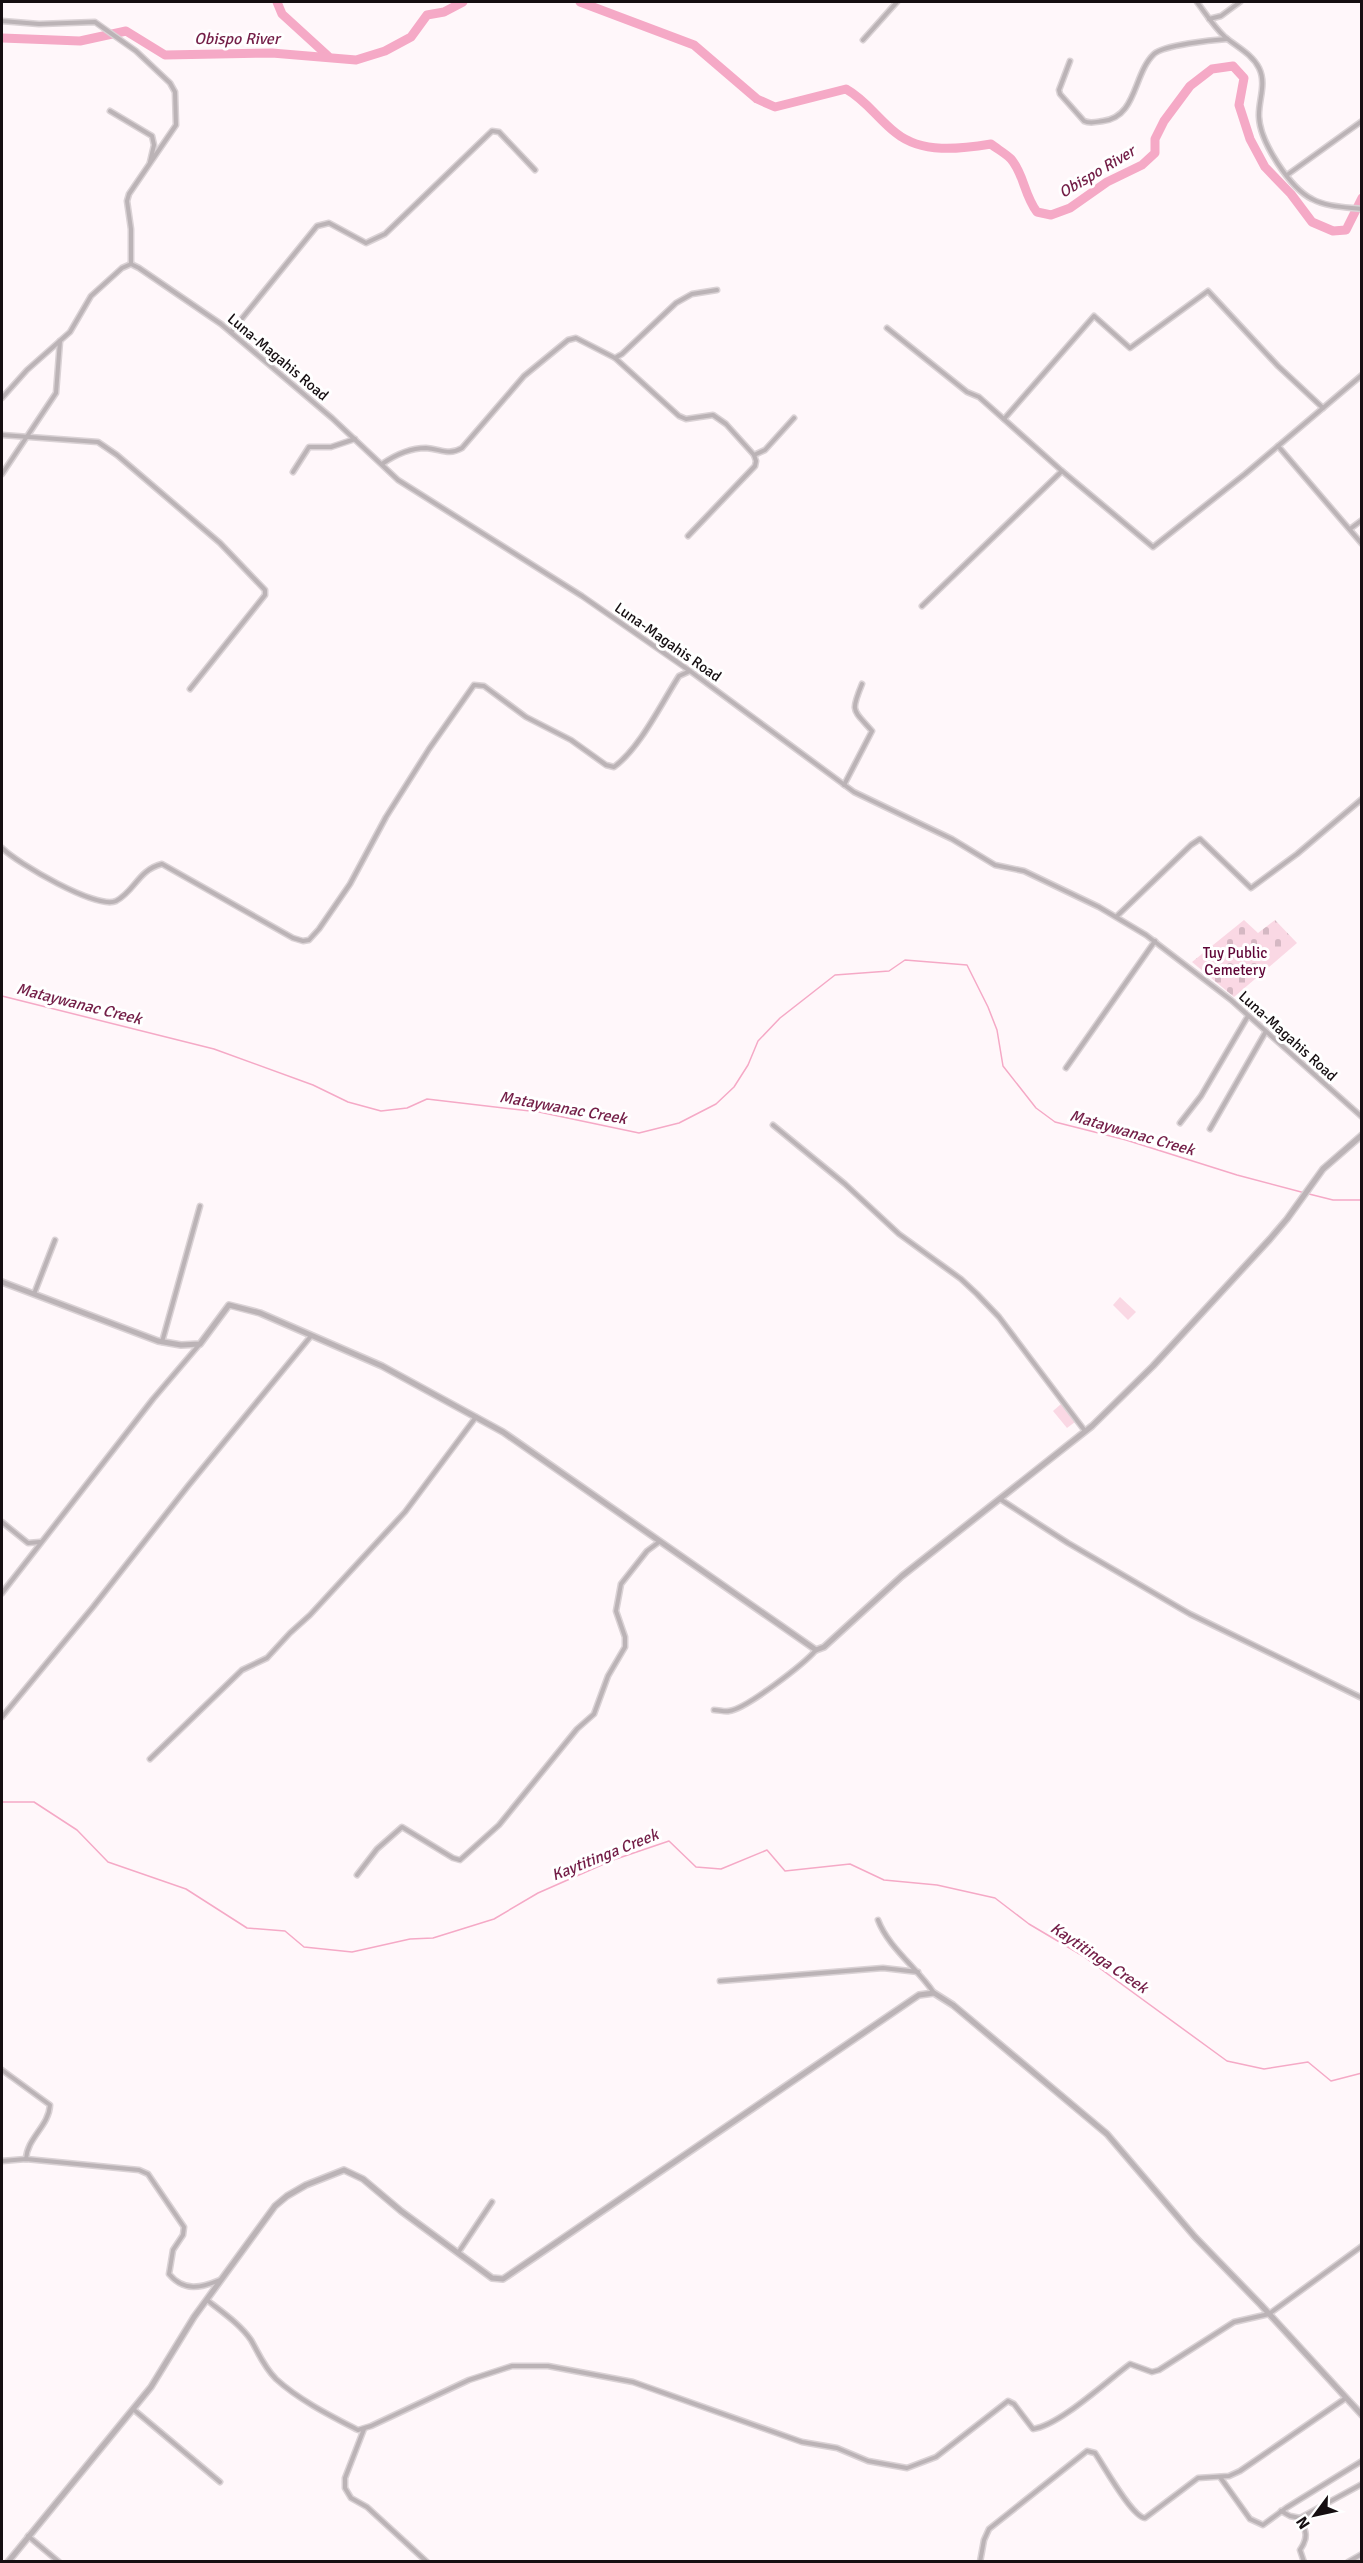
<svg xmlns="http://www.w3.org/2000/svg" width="1363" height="2563" font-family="Signika,sans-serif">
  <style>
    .cemetery { fill: url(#cemetery-stones) }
    .garden { fill: #fad8e4 }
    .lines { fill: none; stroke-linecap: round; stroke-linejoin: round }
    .stream { stroke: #f5a9c6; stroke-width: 1.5 }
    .river { stroke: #f5a9c6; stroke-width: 9 }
    .minor-casing { stroke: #dad2d5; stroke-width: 7 }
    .tertiary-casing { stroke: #dad2d5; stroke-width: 8 }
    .minor { stroke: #bbb3b6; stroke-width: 4 }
    .tertiary { stroke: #bbb3b6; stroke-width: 5 }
    .labels { text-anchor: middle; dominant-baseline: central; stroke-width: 6; stroke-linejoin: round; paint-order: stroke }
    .street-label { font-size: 15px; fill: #150e11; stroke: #fff }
    .park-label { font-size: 15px; fill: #5f0536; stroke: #fff }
    .water-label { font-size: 16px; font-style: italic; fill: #731e47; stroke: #fff }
  </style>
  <defs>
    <pattern id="cemetery-stones" width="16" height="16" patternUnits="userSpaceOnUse" patternTransform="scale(1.5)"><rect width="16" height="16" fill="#fad8e4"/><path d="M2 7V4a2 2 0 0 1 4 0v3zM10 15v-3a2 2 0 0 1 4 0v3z" fill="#d5b8c3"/></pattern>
  </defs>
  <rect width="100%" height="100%" fill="#fff7fa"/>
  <polygon class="cemetery" points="1244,920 1258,933 1275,920 1297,943 1234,997 1192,962"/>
  <g class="garden">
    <polygon points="1120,1297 1136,1312 1128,1320 1113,1305"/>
    <polygon points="1061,1404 1075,1422 1067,1428 1053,1411"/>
  </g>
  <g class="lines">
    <g class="stream">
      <polyline points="2,996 214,1049 313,1085 348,1102 381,1111 407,1108 427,1099 539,1112 639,1133 679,1123 716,1104 734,1087 748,1065 758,1041 780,1018 835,975 889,971 905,960 967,965 988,1007 997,1030 1003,1066 1036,1108 1055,1122 1126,1140 1237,1175 1305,1193"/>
      <polyline points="1309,1194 1333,1200 1362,1200"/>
      <polyline points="2,1802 34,1802 77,1830 108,1862 186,1889 247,1928 285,1931 304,1947 352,1952 410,1939 433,1938 494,1919 538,1893 613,1860 669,1841 696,1867 721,1869 767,1850 785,1871 850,1864 884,1880 937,1885 995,1898 1029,1924 1083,1956 1227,2061 1264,2069 1308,2062 1331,2081 1362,2073"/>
    </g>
    <g class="river">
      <polyline points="277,2 282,14 328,56"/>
      <path d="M580,2L694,45L757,99L775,107L846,89C866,100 878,119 896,133C922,154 960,149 991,144C997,149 1005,153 1011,159C1024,174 1024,195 1037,212L1051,215L1070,208L1107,182L1142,165L1155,153V139L1164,121L1190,86L1212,69L1233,66L1244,78L1239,105L1250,139L1265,167L1291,194L1312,222L1333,231L1346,230L1362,198"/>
      <polyline points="2,38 80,41 126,31 165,55 272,53 356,60 385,51 411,37 427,15 444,12 463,2"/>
    </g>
    <g class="minor-casing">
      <g id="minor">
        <path d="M1197,2C1206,14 1214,27 1225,37C1237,47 1252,54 1259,68C1267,84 1258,101 1259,117C1260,142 1290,188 1312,199C1327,207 1345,207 1362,209"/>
        <polyline points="1209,19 1221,16 1240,2"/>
        <polyline points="2,21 39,24 95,22 136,51 170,83 175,92 176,125 129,194 127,201 131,229 131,264"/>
        <polyline points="863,40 897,2"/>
        <path d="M1070,61L1059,90L1060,94L1084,121C1090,124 1096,122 1103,121C1137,117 1133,74 1154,54C1164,45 1212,40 1227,39"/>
        <polyline points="110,111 152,136 154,145 150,162"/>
        <polyline points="1287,175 1362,121"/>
        <polyline points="887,328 967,392 979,397 1062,471"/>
        <polyline points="231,332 317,226 329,223 366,243 385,234 492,131 499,132 535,170"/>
        <polyline points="615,358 679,416 686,419 713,415 726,424 754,455 765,450 794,418"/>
        <polyline points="2,398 27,370 70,332 91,296 122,268 131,264 139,268 221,324 332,418 398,480 582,596 690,671 854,792 952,839 995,865 1024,871 1099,907 1146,935 1231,1000 1362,1117"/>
        <polyline points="1004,419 1094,316 1130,348 1208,291 1278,366 1323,408"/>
        <polyline points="2,435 98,442 117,455 220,543 265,590 265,595 190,689"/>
        <polyline points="1278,446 1362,544"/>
        <path d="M382,464C395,455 410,448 426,448C441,449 448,456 462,448L524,376L568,340L576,338L615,358L622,354L676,303L692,294L717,290"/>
        <polyline points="293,472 309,447 331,447 355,439"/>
        <polyline points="2,474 56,393 60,341"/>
        <polyline points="1350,529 1362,520"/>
        <polyline points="688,536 755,466 756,461 754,455"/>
        <polyline points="922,606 1062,471 1153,547 1245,474 1362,375"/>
        <path d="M844,785L872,731C853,709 850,713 862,684"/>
        <path d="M2,848C17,863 97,910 116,901C135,891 138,870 162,864L293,938L303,941L309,940L319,929L350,884L386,817L429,749L474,685L484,686L526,717L571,740L606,765L614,767C640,748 661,704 679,676L690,671"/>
        <polyline points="1117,916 1191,845 1200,839 1251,888 1297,854 1362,799"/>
        <polyline points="1066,1068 1155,941"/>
        <polyline points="1180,1123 1201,1096 1248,1016"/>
        <polyline points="773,1125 845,1184 899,1234 961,1279 977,1294 999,1317 1085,1431"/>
        <polyline points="1210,1129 1265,1033"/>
        <polyline points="34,1294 55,1240"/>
        <polyline points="162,1342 200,1206"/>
        <polyline points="1000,1499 1068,1543 1190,1614 1362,1698"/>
        <polyline points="2,1522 28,1543 40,1542"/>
        <polyline points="2,1593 153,1399 199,1345"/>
        <path d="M714,1710C719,1710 725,1712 729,1711C746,1709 804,1664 816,1650"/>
        <polyline points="2,1717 93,1607 188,1486 311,1336"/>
        <polyline points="150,1759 242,1670 267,1658 290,1633 310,1615 405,1512 476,1417"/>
        <polyline points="357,1875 377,1849 402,1827 453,1858 460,1860 499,1825 577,1729 594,1714 608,1676 625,1647 625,1637 616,1611 621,1584 647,1551 659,1542"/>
        <path d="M878,1920C888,1947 917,1968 934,1993"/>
        <polyline points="720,1981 883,1968 918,1972"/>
        <path d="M2,2070L50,2105C49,2126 27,2138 26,2159"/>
        <path d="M2,2161L26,2159L139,2170L148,2174L184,2227L183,2235L173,2250L169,2274C184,2292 201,2288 220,2280"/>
        <polyline points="458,2253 492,2202"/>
        <path d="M207,2300C222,2312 240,2324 251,2340C259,2354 264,2367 276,2379C299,2400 331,2416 358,2430L371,2426L469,2380L512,2366H548L633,2382L802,2442L837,2448L868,2461L907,2468L936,2457L1008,2401L1014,2404L1033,2429C1059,2426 1108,2380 1130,2364L1152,2372L1159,2370L1234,2322L1269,2314L1362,2246"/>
        <polyline points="133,2409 220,2482"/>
        <polyline points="364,2429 345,2478 345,2488 351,2498 367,2507 427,2562"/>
        <polyline points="1220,2477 1250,2519 1263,2525 1286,2508 1362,2461"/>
        <polyline points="1281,2511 1290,2516 1300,2518 1362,2484"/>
        <path d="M1300,2518C1306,2531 1309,2537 1300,2550L1304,2562"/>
        <polyline points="28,2536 59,2562"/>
        <path d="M980,2562L984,2540L989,2529L1087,2451L1095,2453C1104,2466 1132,2517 1145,2518L1198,2478L1229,2476L1240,2471L1346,2398"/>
        <polyline points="1348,2562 1362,2554"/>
      </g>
    </g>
    <g class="tertiary-casing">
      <g id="tertiary">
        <polyline points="2,1282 158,1341 181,1345 200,1344 229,1305 260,1313 382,1366 503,1432 816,1650 824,1647 902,1576 1092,1426 1153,1366 1270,1239 1287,1219 1323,1169 1362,1135"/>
        <polyline points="8,2562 151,2387 194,2317 275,2206 287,2196 306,2185 344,2170 363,2179 401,2211 492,2278 503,2279 919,1995 934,1993 953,2005 1107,2134 1195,2237 1261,2305 1362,2415"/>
      </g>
    </g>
    <use href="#minor" class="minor"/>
    <use href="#tertiary" class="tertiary"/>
  </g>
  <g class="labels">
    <g class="street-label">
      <text transform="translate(278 357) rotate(40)">Luna-Magahis Road</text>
      <text transform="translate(668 642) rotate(35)">Luna-Magahis Road</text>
      <text transform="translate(1288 1036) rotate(42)">Luna-Magahis Road</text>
    </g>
    <g class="park-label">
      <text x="1235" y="953">Tuy Public<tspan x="1235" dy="17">Cemetery</tspan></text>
    </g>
    <g class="water-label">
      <text x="237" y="39">Obispo River</text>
      <text transform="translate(1097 172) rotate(-31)">Obispo River</text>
      <text transform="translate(79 1004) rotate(14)">Mataywanac Creek</text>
      <text transform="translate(563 1108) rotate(10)">Mataywanac Creek</text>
      <text transform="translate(1132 1133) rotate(16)">Mataywanac Creek</text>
      <text transform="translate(605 1855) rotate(-22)">Kaytitinga Creek</text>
      <text transform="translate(1099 1958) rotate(34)">Kaytitinga Creek</text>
    </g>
  </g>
  <rect width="1363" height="2563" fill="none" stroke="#150e11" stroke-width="6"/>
  <g transform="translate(1315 2515) rotate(237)" stroke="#ffffff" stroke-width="4.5" paint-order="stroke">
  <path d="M0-4.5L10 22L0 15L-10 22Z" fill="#150e11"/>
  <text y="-9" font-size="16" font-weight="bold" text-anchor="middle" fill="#150e11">N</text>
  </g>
</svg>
